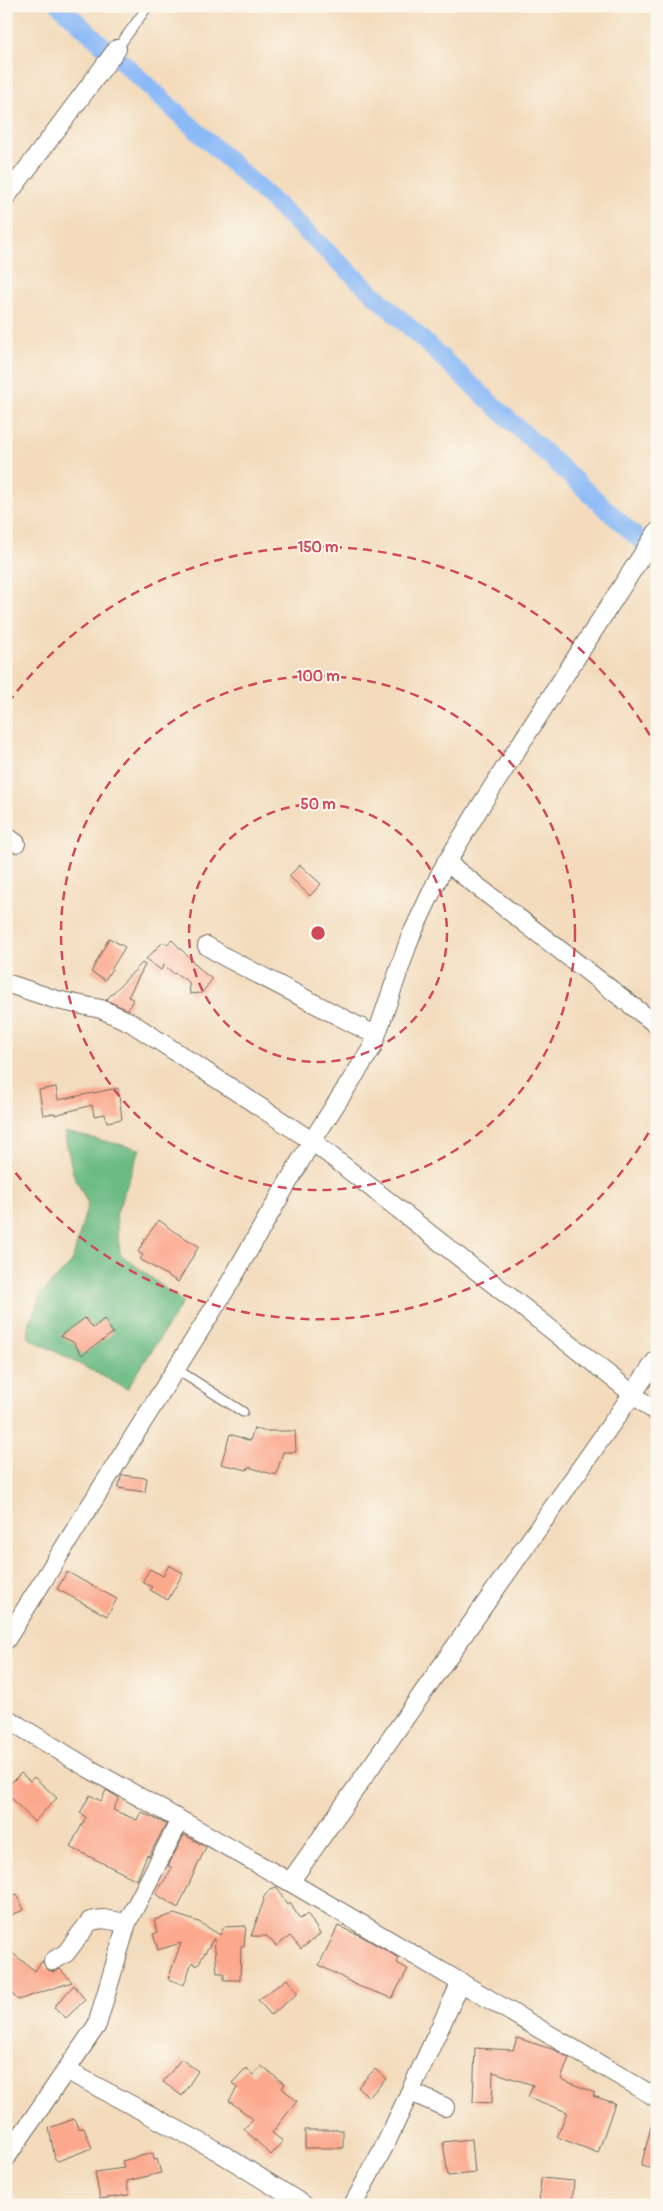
<svg xmlns="http://www.w3.org/2000/svg" width="663" height="2211" font-family="Pangolin,sans-serif">
  <style>
    .forest { fill: #6cbb85; stroke: #4c7358 }
    .lines { fill: none; stroke-linecap: round; stroke-linejoin: round }
    .canal { stroke: #8cbaf7; stroke-width: 18 }
    .building { fill: #fba88d }
    .service-casing { stroke: #71695e; stroke-width: 11 }
    .minor-casing { stroke: #71695e; stroke-width: 20 }
    .service { stroke: #fff; stroke-width: 9 }
    .minor { stroke: #fff; stroke-width: 18 }
    .ring { fill: none; stroke: #d1495b; stroke-width: 2.5; stroke-dasharray: 9 6 }
    .centre { fill: #d1495b; stroke: #fbf7ec; stroke-width: 2.5 }
    .ring-label { font-size: 15px; text-anchor: middle; font-weight: bold; fill: #d1495b; stroke: #fbf7ec; stroke-width: 4; stroke-linejoin: round; paint-order: stroke }
  </style>
  <rect width="100%" height="100%" fill="#fbf7ec"/>
  <filter id="ink" filterUnits="userSpaceOnUse"><feTurbulence type="fractalNoise" baseFrequency=".02" numOctaves="2"/><feDisplacementMap in="SourceGraphic" scale="10" xChannelSelector="R" yChannelSelector="G"/><feConvolveMatrix kernelMatrix="1 2 1 2 8 2 1 2 1" color-interpolation-filters="sRGB"/></filter>
  <filter id="wash" filterUnits="userSpaceOnUse"><feTurbulence type="fractalNoise" baseFrequency=".0096" numOctaves="4" result="noise"/><feDisplacementMap in="SourceGraphic" scale="20" xChannelSelector="R" yChannelSelector="G"/><feGaussianBlur stdDeviation="1.12" result="paint"/><feColorMatrix in="noise" values="0 0 0 0 0 0 0 0 0 0 0 0 0 0 0 0 0 1.4 0 .05"/><feComposite in="paint" operator="in"/></filter>
  <g filter="url(#wash)">
    <rect width="100%" height="100%" fill="#f3dbbc"/>
    <polygon class="forest" points="64,1132 140,1149 116,1215 120,1254 183,1302 127,1389 29,1338 28,1327 41,1294 72,1262 88,1204 73,1173"/>
    <g class="lines">
      <g class="canal">
        <polyline points="60,6 109,51"/>
        <polyline points="119,59 644,544"/>
      </g>
    </g>
    <g id="blocks">
      <g class="building">
        <polygon points="300,865 321,884 310,896 289,876"/>
        <polygon points="109,938 125,947 105,980 91,972"/>
        <polygon points="172,940 204,973 212,979 202,993 190,994 189,982 175,973 174,974 164,965 161,970 146,959 163,942 166,945"/>
        <polygon points="142,963 145,965 128,997 133,999 128,1010 106,1000"/>
        <polygon points="56,1087 58,1100 118,1088 122,1119 107,1122 105,1114 94,1116 92,1105 55,1115 55,1113 43,1115 39,1090"/>
        <polygon points="159,1220 173,1231 199,1246 178,1282 140,1259 143,1255 138,1252 146,1237"/>
        <polygon points="85,1318 93,1328 104,1319 113,1333 82,1355 73,1342 60,1336"/>
        <polygon points="254,1428 263,1431 295,1431 296,1452 283,1452 276,1475 248,1467 247,1470 221,1464 230,1434 250,1441"/>
        <polygon points="122,1475 147,1478 145,1492 118,1488"/>
        <polygon points="169,1565 183,1573 168,1600 150,1590 152,1587 142,1582 150,1569 163,1576"/>
        <polygon points="67,1572 117,1599 107,1616 57,1589"/>
        <polygon points="21,1773 30,1781 34,1777 57,1798 34,1822 6,1792 6,1788"/>
        <polygon points="106,1790 119,1798 113,1810 137,1820 141,1812 166,1824 149,1856 147,1855 137,1880 70,1847 86,1817 80,1813 90,1795 101,1801"/>
        <polygon points="184,1835 206,1847 178,1908 156,1894 172,1868 168,1866"/>
        <polygon points="277,1887 287,1905 290,1903 300,1919 308,1914 320,1934 301,1949 290,1936 276,1946 267,1936 251,1936 264,1900 263,1898 270,1889"/>
        <polygon points="17,1894 24,1910 6,1917 6,1898"/>
        <polygon points="174,1914 199,1922 220,1935 224,1927 246,1926 244,1946 241,1946 240,1980 224,1980 224,1973 217,1973 214,1938 197,1966 192,1962 184,1985 168,1979 181,1943 158,1950 153,1934 158,1932 154,1920"/>
        <polygon points="338,1926 361,1936 399,1958 397,1963 408,1969 392,1998 358,1986 319,1965"/>
        <polygon points="6,1948 35,1971 42,1961 48,1970 54,1972 60,1969 72,1982 18,2000 6,1988"/>
        <polygon points="287,1979 298,1993 271,2015 258,2000"/>
        <polygon points="74,1985 85,2000 66,2018 54,2007"/>
        <polygon points="517,2038 555,2050 569,2058 561,2079 595,2093 593,2096 615,2103 598,2153 557,2137 567,2112 528,2097 533,2085 493,2072 492,2103 473,2102 475,2048 513,2050"/>
        <polygon points="181,2059 198,2071 182,2096 163,2082"/>
        <polygon points="261,2066 285,2084 282,2088 297,2101 272,2133 283,2141 271,2155 244,2129 253,2119 229,2101 237,2088 232,2083 246,2068 253,2075"/>
        <polygon points="375,2069 386,2079 369,2097 358,2087"/>
        <polygon points="74,2119 78,2128 84,2128 92,2148 58,2161 55,2159 49,2128"/>
        <polygon points="652,2123 657,2124 657,2170 641,2166"/>
        <rect x="305" y="2130" width="38" height="18"/>
        <polygon points="472,2139 475,2173 448,2176 443,2142"/>
        <polygon points="153,2153 154,2160 157,2159 161,2173 127,2181 129,2195 100,2199 95,2172 124,2168 122,2161"/>
        <polygon points="541,2178 574,2181 572,2205 539,2205"/>
      </g>
    </g>
  </g>
  <g filter="url(#ink)">
    <use href="#blocks" fill-opacity="0" stroke="#71695e" stroke-width="1"/>
    <g class="lines">
      <g class="service-casing">
        <g id="service">
          <polyline points="117,49 148,6"/>
          <polyline points="176,1369 243,1412"/>
        </g>
      </g>
      <g class="minor-casing">
        <g id="minor">
          <polyline points="6,197 117,49"/>
          <polyline points="6,836 16,843"/>
          <polyline points="446,862 657,1025"/>
          <polyline points="207,946 225,957 375,1035"/>
          <polyline points="6,983 57,1000 101,1009 130,1022 312,1141 657,1413"/>
          <polyline points="6,1640 229,1284 312,1141 372,1048 410,938 441,872 483,802 657,532"/>
          <polyline points="6,1718 88,1768 290,1882 657,2098"/>
          <polyline points="290,1882 657,1359"/>
          <polyline points="53,1961 66,1953 90,1921 103,1919 127,1923"/>
          <polyline points="66,2070 219,2152 304,2205"/>
          <polyline points="409,2094 461,1982"/>
          <polyline points="6,2158 97,2025 127,1923 180,1820"/>
          <polyline points="353,2205 387,2141 409,2094 415,2094 445,2107"/>
        </g>
      </g>
      <use href="#service" class="service"/>
      <use href="#minor" class="minor"/>
    </g>
  </g>
  <g class="ring">
    <circle cx="318" cy="933" r="129"/>
    <circle cx="318" cy="933" r="257"/>
    <path d="M656 1120A386 386 0 0 1 8 1163M8 703A386 386 0 0 1 656 746"/>
  </g>
  <circle cx="318" cy="933" r="8" class="centre"/>
  <g class="ring-label">
    <text x="318" y="552">150 m</text>
    <text x="318" y="681">100 m</text>
    <text x="318" y="809">50 m</text>
  </g>
  <rect width="663" height="2211" fill="none" stroke="#fbf7ec" stroke-width="25"/>
</svg>
